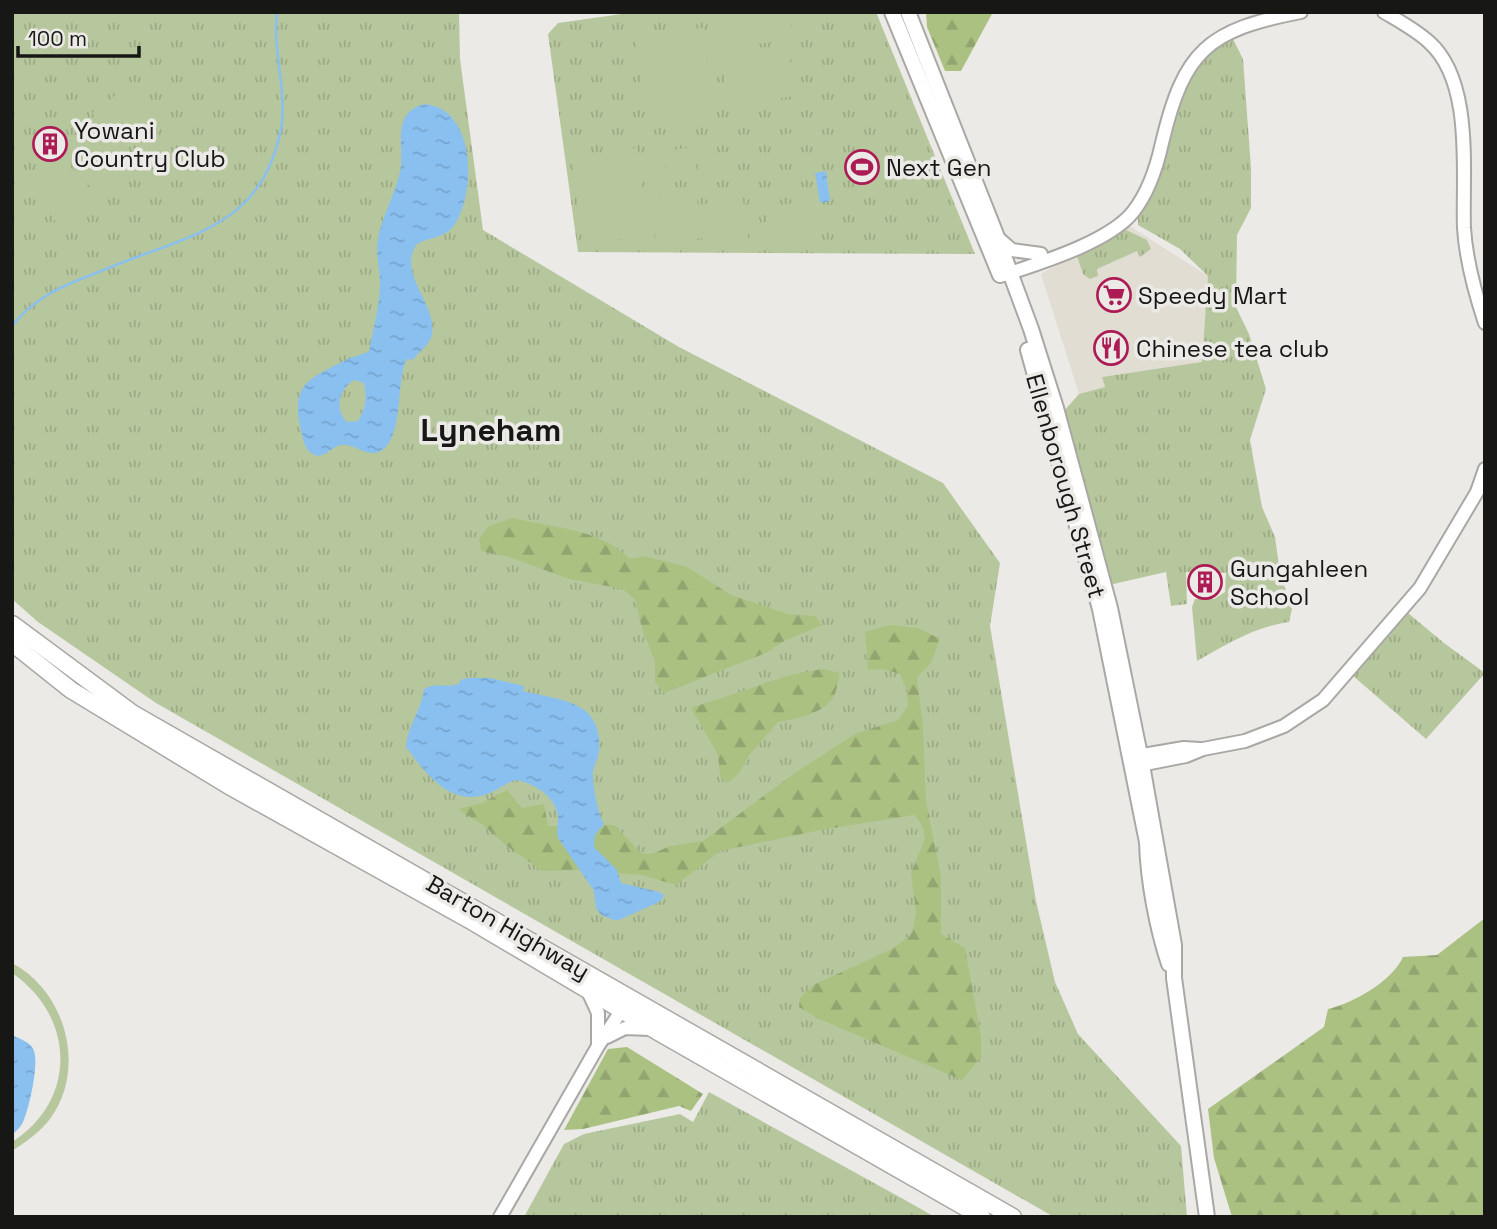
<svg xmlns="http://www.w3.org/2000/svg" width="1497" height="1229" font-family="'Space Grotesk',sans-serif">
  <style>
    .built { fill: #e1ddd3 }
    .grass { fill: url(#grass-tufts) }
    .forest { fill: url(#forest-firs) }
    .pitch { fill: #b7c79d }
    .water { fill: url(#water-ripples); fill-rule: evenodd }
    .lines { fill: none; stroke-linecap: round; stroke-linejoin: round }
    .stream { stroke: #89c0f0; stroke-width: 2.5 }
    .tertiary-casing { stroke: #a9a8a5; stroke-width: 16 }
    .secondary-casing { stroke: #a9a8a5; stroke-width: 18 }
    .trunk-casing { stroke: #a9a8a5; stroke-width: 19 }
    .tertiary { stroke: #fff; stroke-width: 12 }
    .secondary { stroke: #fff; stroke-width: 14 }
    .trunk { stroke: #fff; stroke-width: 16 }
    .labels { text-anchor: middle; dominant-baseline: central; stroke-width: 7; stroke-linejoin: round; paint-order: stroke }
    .poi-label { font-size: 24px; fill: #171716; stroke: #ebeae7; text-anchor: start }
    .street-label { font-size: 24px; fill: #171716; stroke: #ebeae7 }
    .district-label { font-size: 32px; font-weight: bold; fill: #171716; stroke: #ebeae7 }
  </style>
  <defs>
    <pattern id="grass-tufts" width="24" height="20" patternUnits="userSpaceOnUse" patternTransform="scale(1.75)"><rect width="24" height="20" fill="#b7c79d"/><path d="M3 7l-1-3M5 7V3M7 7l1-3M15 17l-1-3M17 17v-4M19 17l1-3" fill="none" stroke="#9daa86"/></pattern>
    <pattern id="forest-firs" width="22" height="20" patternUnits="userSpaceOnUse" patternTransform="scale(1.75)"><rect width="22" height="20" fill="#aac182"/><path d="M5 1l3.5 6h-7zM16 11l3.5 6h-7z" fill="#92a570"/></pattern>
    <pattern id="water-ripples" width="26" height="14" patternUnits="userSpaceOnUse" patternTransform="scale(1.75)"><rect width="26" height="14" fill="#89c0f0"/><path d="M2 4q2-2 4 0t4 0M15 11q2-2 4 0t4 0" fill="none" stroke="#76a4cd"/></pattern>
  </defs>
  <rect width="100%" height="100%" fill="#ebeae7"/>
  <polygon class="built" points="1128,225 1208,276 1202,363 1102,377 1105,387 1079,394 1041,274"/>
  <g class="grass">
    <polygon points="12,12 459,12 460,59 483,230 679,347 943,483 1000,563 990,626 1036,901 1055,982 1078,1034 1181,1146 1187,1217 1054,1217 156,703 38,622 12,599"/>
    <polygon points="636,12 876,12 975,254 578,252 548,34 558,23"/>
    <path d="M1232,37L1243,59L1251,168V208L1237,235L1236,307L1249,334L1266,389L1250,440L1262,507L1275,537L1280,573L1292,609L1289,622C1254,627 1227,644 1197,661L1192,607L1195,599H1214L1225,592L1226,573L1186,572L1187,604L1171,606L1166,572L1109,585L1063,412L1079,394L1105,387L1102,377L1202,362L1208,276L1180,249L1138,225V215L1158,182L1181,92L1202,61Z"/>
    <polygon points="1124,229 1147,240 1151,249 1140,257 1137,251 1097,269 1098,276 1090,279 1083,274 1077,256"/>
    <polygon points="1408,613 1444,643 1485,673 1426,739 1352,675"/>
    <polygon points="709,1092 905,1200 935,1217 524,1217 564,1144 584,1134 680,1114 693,1122"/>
  </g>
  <g class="forest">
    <polygon points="926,12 993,12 961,71 945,71 927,27"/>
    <path d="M512,518C553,528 599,528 630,559L645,556L687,567L731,595L788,614L815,616L822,625L784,641L766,653L664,693L655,682V661L643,632L635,600L623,589L569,579L509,557L481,551L479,539L489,526Z"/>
    <polygon points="890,625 918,628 940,639 931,663 917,677 923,727 926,801 941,877 941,934 965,948 981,1036 981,1057 962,1080 817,1018 799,1007 800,998 813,985 892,949 912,934 916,912 911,873 925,839 923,827 915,815 821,830 720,851 676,885 642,875 574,870 542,871 507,846 484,826 458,809 482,803 507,790 522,808 544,804 548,826 614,825 642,854 654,853 670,846 703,841 792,775 855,734 898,720 908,706 907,690 900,674 883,669 868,670 865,632"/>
    <path d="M822,669L840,673C838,680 837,690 834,696C824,714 796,719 778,722L750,754L739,773L728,783L720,777L718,755L691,708L790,675Z"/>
    <path d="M1485,918V1217H1232L1214,1158L1208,1109L1324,1027L1328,1009C1354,1003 1392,981 1403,957L1437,955Z"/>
    <polygon points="627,1047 703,1094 691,1111 679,1106 583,1129 564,1130 608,1049"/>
  </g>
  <g class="pitch">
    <polygon points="708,12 789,12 793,39 713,50"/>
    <polygon points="703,28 714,115 647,123 636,36"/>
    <polygon points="789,51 795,96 728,105 722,61"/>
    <polygon points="129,85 155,122 121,148 92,113"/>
    <polygon points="103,131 131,168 96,194 67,159"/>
    <polygon points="794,133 798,162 785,164 781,135"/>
    <polygon points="709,146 713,174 699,176 695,147"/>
    <polygon points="637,148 649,235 583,245 571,157"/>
    <polygon points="686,148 690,177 677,179 673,150"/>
    <polygon points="663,152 667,180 654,182 650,154"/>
    <polygon points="66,161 92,197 57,223 30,188"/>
    <polygon points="696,193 698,205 743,199 749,243 704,249 702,238 656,244 650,199"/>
    <polygon points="811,201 817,246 771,252 765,207"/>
    <path d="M12,963C66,991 87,1069 50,1119C40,1132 26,1142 12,1151V1142C78,1100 75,1016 12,973Z"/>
  </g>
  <g class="water">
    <path d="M425,104C477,109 477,197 452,228C445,237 427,238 417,244C396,273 437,303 432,334C430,345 419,351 413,360L407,359C395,381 405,440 379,452C366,457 354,443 341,445C331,447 327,456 317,456C304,451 304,442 301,430C290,384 309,379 344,361C352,356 361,356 369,351C373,330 379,309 380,287C381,271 375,256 378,239C382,216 395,195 400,172C405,148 390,112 425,104ZM354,380L364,383C367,398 366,407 358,421L347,422C334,409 339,389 354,380Z"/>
    <polygon points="826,171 830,201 820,203 815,173"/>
    <path d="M469,678H490L524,686L523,691C542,696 565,698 581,708C597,717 602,738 598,756C597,761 594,766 593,771C592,784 598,814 604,824L595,835L594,847L617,870L621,883L659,892L664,895L661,901L619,920H614L601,915L596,908L594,891L558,838C556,828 559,824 558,816C556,796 532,782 515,780C504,784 492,794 480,796C447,803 423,770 406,747C407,727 422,709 424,689C437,682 447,689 460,683V680Z"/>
    <path d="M12,1035C20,1039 31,1042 34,1051C39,1065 29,1109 23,1122C21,1127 16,1131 12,1135Z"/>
  </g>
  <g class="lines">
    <path class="stream" d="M12,326C34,298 60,287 91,275C113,266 134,258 156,250C220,227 264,206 280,134C289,94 272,53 277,12"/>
    <g class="tertiary-casing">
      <g id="tertiary">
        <path d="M1384,12C1399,21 1416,30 1429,42C1474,82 1462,174 1464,228C1466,260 1475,293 1485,323"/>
        <polyline points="997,237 1012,250 1041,254"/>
        <path d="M1004,275C1040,263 1109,242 1133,212C1148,193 1157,166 1162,143C1184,50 1208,30 1301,12"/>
        <polyline points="1131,757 1184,748 1200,749"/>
        <polyline points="1135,766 1186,756 1203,749 1245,741 1284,726 1323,700 1420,588 1477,492 1485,469"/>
        <polyline points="587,989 598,1013 598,1045"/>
        <polyline points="607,1037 625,1028 650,1029"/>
        <polyline points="500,1217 598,1046 621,1011"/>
      </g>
    </g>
    <g class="secondary-casing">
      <g id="secondary">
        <polyline points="892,12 1000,275"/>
        <polyline points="908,12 997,237 1031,329 1056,408 1110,608 1142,765 1174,945 1174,978 1207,1217"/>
        <path d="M1028,350L1100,609L1147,842C1148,880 1157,928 1169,964"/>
      </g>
    </g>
    <g class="trunk-casing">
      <g id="trunk">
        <polyline points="12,624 132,713 1013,1217"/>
        <polyline points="12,643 71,690 229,786 473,922 660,1033 982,1217"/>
      </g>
    </g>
    <use href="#tertiary" class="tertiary"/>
    <use href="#secondary" class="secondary"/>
    <use href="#trunk" class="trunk"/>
  </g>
  <defs>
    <g id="building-ring" transform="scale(1.75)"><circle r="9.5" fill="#ebeae7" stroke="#ac1b53" stroke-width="1.5"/><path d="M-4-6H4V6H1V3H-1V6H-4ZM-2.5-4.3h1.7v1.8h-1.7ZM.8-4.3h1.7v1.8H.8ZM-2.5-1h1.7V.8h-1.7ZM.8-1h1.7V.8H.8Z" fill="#ac1b53"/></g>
    <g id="stadium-ring" transform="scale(1.75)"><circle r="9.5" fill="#ebeae7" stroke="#ac1b53" stroke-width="1.5"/><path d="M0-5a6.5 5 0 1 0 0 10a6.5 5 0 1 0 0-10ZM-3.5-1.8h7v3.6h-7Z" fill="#ac1b53"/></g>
    <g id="supermarket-ring" transform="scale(1.75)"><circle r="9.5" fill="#ebeae7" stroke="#ac1b53" stroke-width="1.5"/><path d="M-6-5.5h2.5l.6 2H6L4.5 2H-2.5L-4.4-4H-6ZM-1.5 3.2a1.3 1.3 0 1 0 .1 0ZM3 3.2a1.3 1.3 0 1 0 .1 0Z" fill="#ac1b53"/></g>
    <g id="restaurant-ring" transform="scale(1.75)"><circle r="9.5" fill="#ebeae7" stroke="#ac1b53" stroke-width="1.5"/><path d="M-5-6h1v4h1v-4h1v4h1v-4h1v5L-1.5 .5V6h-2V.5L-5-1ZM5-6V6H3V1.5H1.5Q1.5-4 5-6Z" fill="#ac1b53"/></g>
  </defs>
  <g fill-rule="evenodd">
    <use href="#building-ring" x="50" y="144"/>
    <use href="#stadium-ring" x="862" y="167"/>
    <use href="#supermarket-ring" x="1114" y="295"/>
    <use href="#restaurant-ring" x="1111" y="348"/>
    <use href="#building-ring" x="1205" y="582"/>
  </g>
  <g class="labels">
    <g class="poi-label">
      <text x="74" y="130">Yowani<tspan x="74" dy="28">Country Club</tspan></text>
      <text x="886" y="167">Next Gen</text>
      <text x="1138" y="295">Speedy Mart</text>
      <text x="1136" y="348">Chinese tea club</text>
      <text x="1230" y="568">Gungahleen<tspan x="1230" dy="28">School</tspan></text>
    </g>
    <g class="street-label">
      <text transform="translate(1066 486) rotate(74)">Ellenborough Street</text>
      <text transform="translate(508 927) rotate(30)">Barton Highway</text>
    </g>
    <g class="district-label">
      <text x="491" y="430">Lyneham</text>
    </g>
  </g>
  <rect width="1497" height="1229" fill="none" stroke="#171716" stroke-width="28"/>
  <path d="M18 46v10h121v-10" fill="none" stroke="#171716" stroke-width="3.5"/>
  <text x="28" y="46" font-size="21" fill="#171716" stroke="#ebeae7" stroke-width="5" paint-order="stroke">100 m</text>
</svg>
